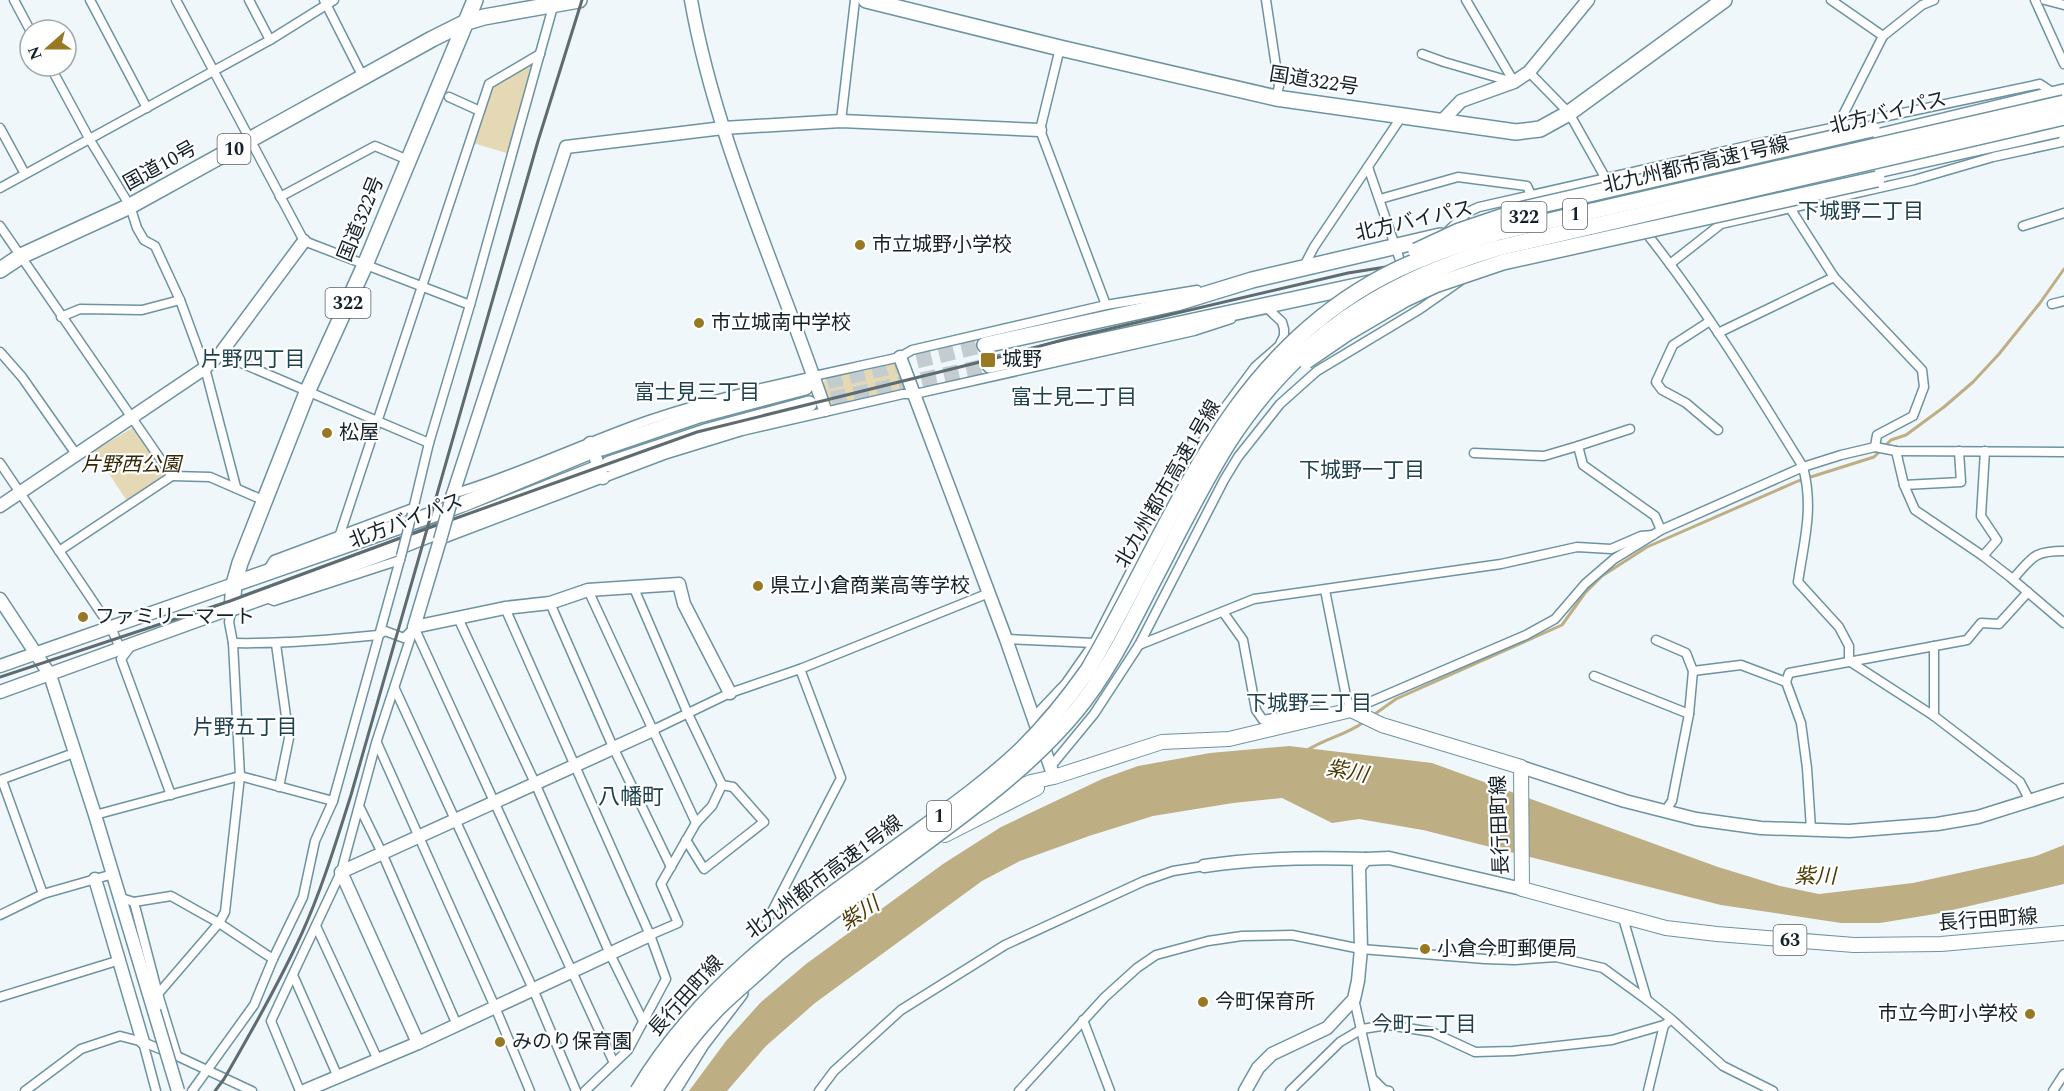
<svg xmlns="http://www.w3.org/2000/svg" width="2064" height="1091" font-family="Spectral,'Noto Sans JP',serif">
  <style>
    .green { fill: #e5d8b5 }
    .water { fill: #beae84 }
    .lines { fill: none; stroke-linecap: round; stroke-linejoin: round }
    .stream { stroke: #beae84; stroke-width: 3 }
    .highway-tunnel { stroke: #c3ccd1; stroke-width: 15; stroke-dasharray: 15 8; stroke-linecap: butt }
    .street-casing { stroke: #6d93a1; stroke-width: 11 }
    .secondary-casing { stroke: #6d93a1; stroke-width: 15 }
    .primary-casing { stroke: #6d93a1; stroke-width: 16 }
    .highway-casing { stroke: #6d93a1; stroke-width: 18 }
    .street { stroke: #fff; stroke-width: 8 }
    .secondary { stroke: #fff; stroke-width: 12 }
    .primary { stroke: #fff; stroke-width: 14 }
    .highway { stroke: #fff; stroke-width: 15 }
    .rail { stroke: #5e6b70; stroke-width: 3 }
    .street-bridge-casing { stroke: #6d93a1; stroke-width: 11; stroke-linecap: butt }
    .secondary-bridge-casing { stroke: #6d93a1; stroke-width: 15; stroke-linecap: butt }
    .highway-bridge-casing { stroke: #6d93a1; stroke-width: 18; stroke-linecap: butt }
    .street-bridge { stroke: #fff; stroke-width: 8 }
    .secondary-bridge { stroke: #fff; stroke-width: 12 }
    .highway-bridge { stroke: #fff; stroke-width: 15 }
    .poi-dot { fill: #967922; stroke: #fff; stroke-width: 2 }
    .labels { text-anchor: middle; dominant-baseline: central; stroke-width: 4.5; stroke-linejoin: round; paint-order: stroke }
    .shield { fill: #fff; stroke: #5a6468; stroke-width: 1.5 }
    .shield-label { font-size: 18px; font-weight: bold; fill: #132228 }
    .street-label { font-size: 20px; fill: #132228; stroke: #fff }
    .poi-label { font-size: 20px; fill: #132228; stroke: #fff; text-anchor: start }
    .park-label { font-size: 20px; font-style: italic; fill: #342703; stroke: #fff }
    .neighbourhood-label { font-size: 21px; fill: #1e424f; stroke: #fff }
    .water-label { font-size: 21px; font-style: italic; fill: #4a3900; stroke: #fff }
    .quarter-label { font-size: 22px; fill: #1e424f; stroke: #fff }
  </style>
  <rect width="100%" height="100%" fill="#eff7fb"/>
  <g class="green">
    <polygon points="537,58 510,154 473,143 490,84"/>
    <polygon points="892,362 898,367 905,386 902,390 833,406 828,402 822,386 826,378"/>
    <polygon points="134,427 168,479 129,504 94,451"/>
  </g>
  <polygon class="water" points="1289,746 1432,763 1718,867 1780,886 1819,894 1913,883 2036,856 2064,845 2064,884 1935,914 1880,923 1841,923 1721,905 1423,830 1359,819 1332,823 1282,798 1233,803 1153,816 1089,836 1020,861 982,881 815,1003 766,1046 727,1091 689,1091 726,1041 761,1002 806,964 943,864 1001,827 1102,779 1138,766 1210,753"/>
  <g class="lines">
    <g class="stream">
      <polyline points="1885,446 1891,440 1906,435 1944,407 1973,382 1999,354 2040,303 2064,269"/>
      <polyline points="1372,716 1396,699 1562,625 1585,593 1602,576 1647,547 1798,481 1874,457 1880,451"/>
      <path d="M1306,751C1324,739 1346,735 1364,722"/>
    </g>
    <g class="highway-tunnel">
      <polyline points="805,387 985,345"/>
      <polyline points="809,404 990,365"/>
    </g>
    <g class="street-casing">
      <g id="street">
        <polyline points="14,0 30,30"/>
        <polyline points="90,0 147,108"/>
        <polyline points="176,0 304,241 470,305"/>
        <polyline points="249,0 270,40"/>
        <polyline points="324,0 363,77"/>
        <polyline points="1266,0 1279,86 1276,98"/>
        <polyline points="1466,0 1514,82"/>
        <polyline points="1831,0 1883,36"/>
        <polyline points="2035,0 2064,64"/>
        <polyline points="2045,0 2064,5"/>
        <polyline points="1060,48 1040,130 1106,305"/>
        <polyline points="1422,54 1444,62 1513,82"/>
        <polyline points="50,66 90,140 130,206 137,228 144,240 155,246 180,300 205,368 236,487"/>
        <polyline points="1529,72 1569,113 1606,179 1614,190"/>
        <polyline points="480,111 489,84 540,54"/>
        <polyline points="841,121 855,0"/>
        <polyline points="1842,126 1842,117 1883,36 1922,5 1934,0"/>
        <polyline points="0,128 25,174"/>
        <polyline points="1368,167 1403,269"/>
        <polyline points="0,188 270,40 334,0"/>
        <polyline points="280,197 375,146 408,160"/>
        <polyline points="1380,199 1458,177 1527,186 1531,195"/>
        <polyline points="1790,208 1834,277 1922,370 1924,387 1913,416 1877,435 1875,447"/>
        <polyline points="0,226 172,476 210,477 265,501"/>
        <polyline points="2023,226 2064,213"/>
        <path d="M1643,229C1703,304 1753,386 1803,467C1814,508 1804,541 1798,582L1839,627L1849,646V661L1934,716L2020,782L2030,801"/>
        <polyline points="1448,231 1468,212 1479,207 1760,143 2040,84 2055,94"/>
        <polyline points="1670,264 1721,224 1914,180 1993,157 2062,142 2064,137"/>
        <polyline points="1303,268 1314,247 1402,116"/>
        <polyline points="2052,304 2064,301"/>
        <polyline points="61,317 80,309 142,310 180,300"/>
        <polyline points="1710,321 1673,345 1656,382 1662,390 1686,403 1718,430"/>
        <polyline points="1718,333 1834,277"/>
        <polyline points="0,352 22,377 76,454"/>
        <polyline points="220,354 429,443"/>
        <polyline points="1578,446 1630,429"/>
        <polyline points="1896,451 1904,485 1915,510 1983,556 2010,577 2064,623"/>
        <polyline points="1474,453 1544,456 1578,446 1583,465 1655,516 1661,530"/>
        <polyline points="0,463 111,628 121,650"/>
        <polyline points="1904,485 1961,482 1959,451"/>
        <path d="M453,494C520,474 583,443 649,420C731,392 816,376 900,357L912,350L1106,305L1197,290"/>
        <polyline points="412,514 429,443 470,305 554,3"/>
        <polyline points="340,534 480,111 449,97"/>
        <polyline points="440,540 664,455 742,431 903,394 915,394 1194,331 1231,319"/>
        <polyline points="59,551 172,476"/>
        <polyline points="1983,556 1997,540 1981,516 1985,451"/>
        <polyline points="267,571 274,560 413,508"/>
        <path d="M2013,579C2033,557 2033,551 2064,551"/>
        <polyline points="633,586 688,714 722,785 712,806 696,823"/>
        <polyline points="588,590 696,823 661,884 678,923 650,935"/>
        <polyline points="1325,590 1346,696 1351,710 1526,635 1555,619 1585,584 1614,559 1661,530 1803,467 1841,455 1875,447 1896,451 2064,452"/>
        <polyline points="264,597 274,601 400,560"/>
        <polyline points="550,603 613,747 671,867"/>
        <polyline points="505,608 650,935 666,979 628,1050 585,1091"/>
        <polyline points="1223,612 1243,640 1256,710 1263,720 1316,710 1317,719"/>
        <polyline points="458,618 535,783 610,954 643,1021"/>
        <polyline points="414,627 614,1063"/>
        <polyline points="1006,639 1094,643"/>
        <polyline points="1656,640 1686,653 1693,671 1689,714"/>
        <path d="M233,643C282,644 330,640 378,635L385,631L404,638L412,630"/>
        <polyline points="276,644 289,738 279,787"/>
        <polyline points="1139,645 1254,599 1501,564 1577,547 1611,549 1641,536 1653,535"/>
        <polyline points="131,646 121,659 171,795"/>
        <polyline points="1693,671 1741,665 1786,682"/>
        <polyline points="1594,676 1689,714 1672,801 1665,811"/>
        <polyline points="395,689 533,989 576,1091"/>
        <polyline points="1934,716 1934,646"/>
        <polyline points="1033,718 1066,683 1094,643 1155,524 1212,425 1255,367 1279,346 1284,336 1284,329 1282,322 1265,306 1262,307"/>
        <polyline points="653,730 730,693 800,669 989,593"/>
        <polyline points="377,743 495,1007 530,1091"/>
        <polyline points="1052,765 1094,714 1139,645 1224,480 1238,457 1280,404 1317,371 1420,309 1460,281"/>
        <polyline points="0,780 74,753"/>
        <polyline points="2,780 43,894"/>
        <polyline points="360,808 382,853 457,1025"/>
        <polyline points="95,815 240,776 333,801"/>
        <polyline points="1811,829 1807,768 1801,723 1786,682 1789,673 1967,640 1981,623 1999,624 2028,592"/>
        <polyline points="686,840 704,869 764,822 733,787 722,785"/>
        <polyline points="121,898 134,902 171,896 219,923 273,959"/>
        <polyline points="134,902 158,994 177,1056"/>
        <polyline points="0,915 43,894 113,874"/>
        <polyline points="1623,918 1647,1000 1671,1019 1723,1066 1773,1091"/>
        <polyline points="767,921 841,778 800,669"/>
        <polyline points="316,926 378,1060"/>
        <polyline points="293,975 338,1077"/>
        <polyline points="158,994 219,923 225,912 240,776 233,643 229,622 232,608"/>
        <polyline points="0,997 120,960"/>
        <polyline points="1354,999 1375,1091"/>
        <polyline points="1083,1020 1110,1091"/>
        <polyline points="143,1042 156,1091"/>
        <polyline points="1373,1079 1384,1090 1389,1091"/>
        <polyline points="25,1091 81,1049 120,1036 143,1042 177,1056 252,1091"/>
        <polyline points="192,1091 254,1005 273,959 303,897 315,841 333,801 401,556"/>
        <polyline points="300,1091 271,1021 341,872 376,743 414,627"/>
        <polyline points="819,1091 834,1071 901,1010 1005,945 1144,881 1173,871 1204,866"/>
        <polyline points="1019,1091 1105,997 1137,968 1156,955 1208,941 1242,936 1292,935 1361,949 1485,959 1515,960 1556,957 1603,968 1647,1000"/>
        <polyline points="1290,1091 1340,1042 1362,1029 1388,1025 1432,1032 1475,1052 1513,1051 1612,1040 1664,1025"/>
        <polyline points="1648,1091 1664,1025 1667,1023"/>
        <polyline points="2053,1091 2064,1074"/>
      </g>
    </g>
    <g class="secondary-casing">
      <g id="secondary">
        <path d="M691,0C716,142 780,274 825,410"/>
        <polyline points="1441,122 1461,101 1514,82 1529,72 1588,0"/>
        <polyline points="900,357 1006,639 1054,777"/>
        <polyline points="590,443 603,478"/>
        <polyline points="453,494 566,147 723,128 841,121 1040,130"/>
        <polyline points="0,506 205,368 220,354 304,241"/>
        <polyline points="440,540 414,627 505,608 550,603 588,590 679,584 684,604 730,693"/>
        <polyline points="0,599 50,675 95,815 154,1011"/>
        <polyline points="0,666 234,584"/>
        <polyline points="0,692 232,608"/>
        <polyline points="1521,767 1625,801 1696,819 1761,828 1849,831 1937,824 1978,817 2064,790"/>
        <path d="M1204,866C1258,858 1311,857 1366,859"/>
        <polyline points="95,879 143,1042"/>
        <polyline points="418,1043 341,872 653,730"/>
        <polyline points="304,1091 418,1043 650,935"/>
        <polyline points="1245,1091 1258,1068 1272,1054 1327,1028 1354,999 1358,981 1361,949 1359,867 1366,859 1389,858 1522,889"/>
      </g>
    </g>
    <g class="primary-casing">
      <g id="primary">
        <polyline points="982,803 1031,782 1054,777 1162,742 1229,739 1351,710 1382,725 1521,767 1522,889 1666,928 1717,934 1854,945 1941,944 2064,933"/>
        <polyline points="945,835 1037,788"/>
      </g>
    </g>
    <g class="highway-casing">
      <g id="highway">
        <polyline points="475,0 365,265 308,390 240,563 234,584 232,608 390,550 593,470"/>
        <polyline points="866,0 1060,48 1276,98 1516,132 1540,129 1569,113 1724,0"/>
        <polyline points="1519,218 1790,158 2064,92"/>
        <polyline points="1622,227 2064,128"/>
        <polyline points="0,270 21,256 130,206 432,39 464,23 484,17 579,0"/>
        <polyline points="985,345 1177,303 1252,280 1440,236"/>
        <polyline points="990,365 1426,271"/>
        <polyline points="602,448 699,415 805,387"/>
        <polyline points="609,464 705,432 809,404"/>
        <polyline points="234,584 463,504 586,453"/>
        <polyline points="672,1091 701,1044 740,993"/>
      </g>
    </g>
    <use href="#street" class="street"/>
    <use href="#secondary" class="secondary"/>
    <use href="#primary" class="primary"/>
    <use href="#highway" class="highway"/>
    <g class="rail">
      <polyline points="0,677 230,601 395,540 697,432 988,360 1066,339 1348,273 1411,263 1938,152 2064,123"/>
      <path d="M215,1091L224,1079C252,1031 279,983 302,933C322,889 336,842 351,795L538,141L582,0"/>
    </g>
    <g class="street-bridge-casing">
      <polyline id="street-bridge" points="401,556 412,514"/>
    </g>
    <g class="secondary-bridge-casing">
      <g id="secondary-bridge">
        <polyline points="440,540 453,494"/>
        <polyline points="154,1011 178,1091"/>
      </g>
    </g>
    <g class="highway-bridge-casing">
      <g id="highway-bridge">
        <polyline points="1416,251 1459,231 1524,209 1872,129"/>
        <polyline points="1306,361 1347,333 1405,299 1435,285 1503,262 1877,179"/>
        <path d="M638,1091C706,976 817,906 922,829C955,805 988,781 1018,753C1044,728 1067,700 1088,670C1171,529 1220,371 1370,284C1409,261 1452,247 1496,233L2064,103"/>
        <path d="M654,1091C673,1061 694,1032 719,1007C738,988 759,972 778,953C826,916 875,880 924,844C978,804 1032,764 1076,711C1111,669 1134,617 1160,568C1182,525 1204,481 1230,440C1297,338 1382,282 1498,248L2064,117"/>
      </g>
    </g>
    <use href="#street-bridge" class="street-bridge"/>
    <use href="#secondary-bridge" class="secondary-bridge"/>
    <use href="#highway-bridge" class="highway-bridge"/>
  </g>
  <g class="poi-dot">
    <circle cx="860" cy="245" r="6"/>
    <circle cx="699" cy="323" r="6"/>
    <rect x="980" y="352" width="16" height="16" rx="3"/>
    <circle cx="327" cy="433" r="6"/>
    <circle cx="758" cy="586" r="6"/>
    <circle cx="83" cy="617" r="6"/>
    <circle cx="1425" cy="949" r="6"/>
    <circle cx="1203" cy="1002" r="6"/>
    <circle cx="2030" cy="1014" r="6"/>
    <circle cx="500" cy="1042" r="6"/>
  </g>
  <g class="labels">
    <g class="shield">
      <rect x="217.5" y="134" width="33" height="30" rx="4.5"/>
      <rect x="1563" y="199" width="24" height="30" rx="4.5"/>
      <rect x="1501.5" y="202" width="45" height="30" rx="4.5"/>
      <rect x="325.5" y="288" width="45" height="30" rx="4.5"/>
      <rect x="927" y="801" width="24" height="30" rx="4.5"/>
      <rect x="1773.5" y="925" width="33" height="30" rx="4.5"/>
    </g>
    <g class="shield-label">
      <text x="234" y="149">10</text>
      <text x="1575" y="214">1</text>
      <text x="1524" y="217">322</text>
      <text x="348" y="303">322</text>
      <text x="939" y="816">1</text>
      <text x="1790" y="940">63</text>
    </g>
    <g class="street-label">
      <text transform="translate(1314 81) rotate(9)">国道322号</text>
      <text transform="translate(1888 113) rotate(-14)">北方バイパス</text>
      <text transform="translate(1696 165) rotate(-13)">北九州都市高速1号線</text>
      <text transform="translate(160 166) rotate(-29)">国道10号</text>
      <text transform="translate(361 219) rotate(-68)">国道322号</text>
      <text transform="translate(1414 221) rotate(-13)">北方バイパス</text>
      <text transform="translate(1168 484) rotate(-60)">北九州都市高速1号線</text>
      <text transform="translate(406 521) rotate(-21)">北方バイパス</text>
      <text transform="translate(1500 825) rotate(-92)">長行田町線</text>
      <text transform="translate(824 877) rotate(-37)">北九州都市高速1号線</text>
      <text transform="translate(1988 920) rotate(-4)">長行田町線</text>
      <text transform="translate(686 996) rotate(-48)">長行田町線</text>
    </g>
    <g class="poi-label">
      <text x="872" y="245">市立城野小学校</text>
      <text x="711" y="323">市立城南中学校</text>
      <text x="1002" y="360">城野</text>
      <text x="339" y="433">松屋</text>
      <text x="770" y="586">県立小倉商業高等学校</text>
      <text x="95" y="617">ファミリーマート</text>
      <text x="1437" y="949">小倉今町郵便局</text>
      <text x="1215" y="1002">今町保育所</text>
      <text x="2018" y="1014" text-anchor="end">市立今町小学校</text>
      <text x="512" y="1042">みのり保育園</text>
    </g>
    <g class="park-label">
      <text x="131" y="465">片野西公園</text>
    </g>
    <g class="neighbourhood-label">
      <text x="1861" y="212">下城野二丁目</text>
      <text x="253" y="360">片野四丁目</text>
      <text x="697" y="393">富士見三丁目</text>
      <text x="1074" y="398">富士見二丁目</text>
      <text x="1362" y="471">下城野一丁目</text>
      <text x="1309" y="704">下城野三丁目</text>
      <text x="245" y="728">片野五丁目</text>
      <text x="1424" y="1025">今町二丁目</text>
    </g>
    <g class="water-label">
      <text transform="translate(1347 772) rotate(11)">紫川</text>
      <text x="1815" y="877">紫川</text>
      <text transform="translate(860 914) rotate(-33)">紫川</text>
    </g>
    <g class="quarter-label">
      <text x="631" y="797">八幡町</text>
    </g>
  </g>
  <g transform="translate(48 48) rotate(249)"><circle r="28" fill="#ffffff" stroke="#a1a7a9" stroke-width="1.5"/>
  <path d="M0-4.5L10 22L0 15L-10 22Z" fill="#967922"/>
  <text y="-9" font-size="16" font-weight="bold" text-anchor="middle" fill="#132228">N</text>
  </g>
</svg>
